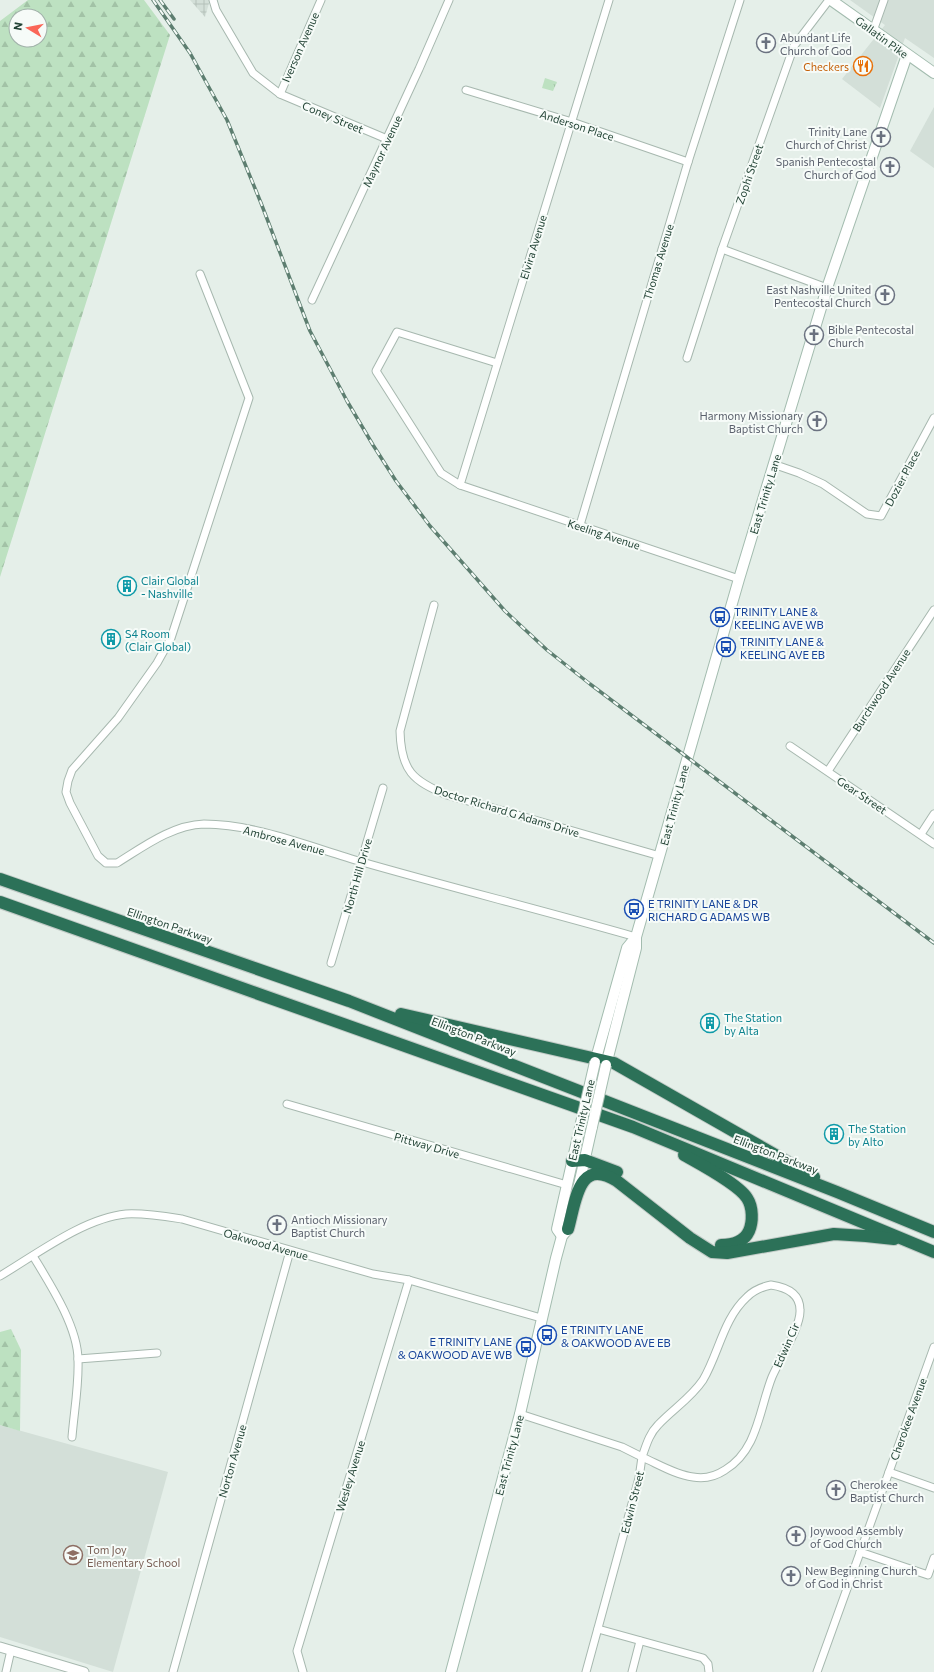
<svg xmlns="http://www.w3.org/2000/svg" width="934" height="1672" font-family="Commissioner,sans-serif">
  <style>
    .built { fill: #d3dfd8 }
    .industrial { fill: url(#industrial-grid) }
    .grass { fill: url(#grass-tufts) }
    .forest { fill: url(#forest-firs); fill-rule: evenodd }
    .lines { fill: none; stroke-linecap: round; stroke-linejoin: round }
    .minor-casing { stroke: #a7b8af; stroke-width: 9 }
    .tertiary-casing { stroke: #a7b8af; stroke-width: 11 }
    .secondary-casing { stroke: #a3bcaf; stroke-width: 12 }
    .motorway-casing { stroke: #c1cac6; stroke-width: 14 }
    .minor { stroke: #fff; stroke-width: 7 }
    .tertiary { stroke: #fff; stroke-width: 9 }
    .secondary { stroke: #fff; stroke-width: 10 }
    .motorway { stroke: #2c7158; stroke-width: 12 }
    .rail-casing { stroke: #5d7e70; stroke-width: 3.5 }
    .rail { stroke: #f6fbf8; stroke-width: 2; stroke-dasharray: 6; stroke-linecap: butt }
    .secondary-bridge-casing { stroke: #a3bcaf; stroke-width: 12; stroke-linecap: butt }
    .secondary-bridge { stroke: #fff; stroke-width: 10 }
    .labels { text-anchor: middle; dominant-baseline: central; stroke-width: 4; stroke-linejoin: round; paint-order: stroke }
    .worship-label { font-size: 11px; fill: #5b616d; stroke: #f6fbf8; text-anchor: start }
    .street-label { font-size: 11px; fill: #224335; stroke: #f6fbf8 }
    .food-label { font-size: 11px; fill: #c56008; stroke: #f6fbf8; text-anchor: end }
    .culture-label { font-size: 11px; fill: #0d838f; stroke: #f6fbf8; text-anchor: start }
    .transit-label { font-size: 11px; fill: #164399; stroke: #f6fbf8; text-anchor: start }
    .education-label { font-size: 11px; fill: #785e54; stroke: #f6fbf8; text-anchor: start }
  </style>
  <defs>
    <pattern id="industrial-grid" width="8" height="8" patternUnits="userSpaceOnUse"><rect width="8" height="8" fill="#d3dfd8"/><path d="M0 4h8M4 0v8" fill="none" stroke="#b5c1ba"/></pattern>
    <pattern id="grass-tufts" width="24" height="20" patternUnits="userSpaceOnUse"><rect width="24" height="20" fill="#bde1c1"/><path d="M3 7l-1-3M5 7V3M7 7l1-3M15 17l-1-3M17 17v-4M19 17l1-3" fill="none" stroke="#a2c2a6"/></pattern>
    <pattern id="forest-firs" width="22" height="20" patternUnits="userSpaceOnUse"><rect width="22" height="20" fill="#bde1c1"/><path d="M5 1l3.5 6h-7zM16 11l3.5 6h-7z" fill="#a2c2a6"/></pattern>
  </defs>
  <rect width="100%" height="100%" fill="#e5efe9"/>
  <g class="built">
    <polygon points="850,0 934,0 934,58 905,38 880,108 842,79 885,25"/>
    <polygon points="934,107 934,168 910,151"/>
    <polygon points="0,1425 168,1472 113,1672 0,1637"/>
  </g>
  <polygon class="industrial" points="190,0 210,0 205,17"/>
  <polygon class="grass" points="545,78 557,82 553,91 542,88"/>
  <g class="forest">
    <path d="M28,0H144L170,35L0,577V21ZM16,16H40V40H16Z"/>
    <polygon points="11,1329 21,1350 20,1431 0,1425 0,1332"/>
  </g>
  <g class="lines">
    <g class="minor-casing">
      <g id="minor">
        <polyline points="213,0 216,10 253,73 280,94 387,139"/>
        <polyline points="609,0 460,485 739,579"/>
        <polyline points="873,31 884,0"/>
        <polyline points="466,90 572,122 688,162"/>
        <polyline points="280,94 321,0"/>
        <polyline points="722,249 827,288"/>
        <path d="M200,274L249,398L171,638L157,663L118,718L72,770L68,781L66,792L70,803L98,856L106,863H117C143,847 172,825 204,824C256,824 313,848 362,862C453,888 545,911 636,937"/>
        <polyline points="312,300 419,69 449,0"/>
        <polyline points="687,358 722,249 794,46 829,0"/>
        <polyline points="773,464 799,473 823,484 867,514 881,516 934,418"/>
        <polyline points="460,485 441,473 376,371 397,332 497,363"/>
        <polyline points="580,525 688,162 740,0"/>
        <path d="M434,605L400,731C401,771 413,781 447,795L660,856"/>
        <polyline points="790,746 934,844"/>
        <polyline points="828,771 934,610"/>
        <polyline points="921,834 934,814"/>
        <polyline points="331,963 383,788"/>
        <polyline points="287,1104 567,1185"/>
        <path d="M33,1256C50,1284 78,1327 78,1360C79,1385 74,1412 72,1437"/>
        <path d="M0,1276C37,1254 84,1218 126,1214C145,1213 163,1216 182,1219L373,1274L409,1280L541,1318"/>
        <path d="M771,1285C785,1287 800,1293 800,1310C801,1327 779,1360 772,1377C759,1410 758,1450 725,1470C716,1476 704,1479 693,1477C676,1475 658,1464 642,1457C646,1446 649,1434 658,1425C673,1409 691,1398 703,1380C719,1353 723,1319 747,1297C754,1290 761,1287 771,1285Z"/>
        <polyline points="78,1359 157,1353"/>
        <polyline points="520,1414 622,1447 642,1457 639,1478 586,1672"/>
        <polyline points="889,1472 934,1488"/>
        <polyline points="860,1552 928,1575 934,1558"/>
        <polyline points="598,1629 703,1658 708,1664 709,1672"/>
        <polyline points="6,1672 11,1650"/>
        <polyline points="173,1672 290,1251"/>
        <polyline points="303,1672 297,1651 409,1280"/>
        <polyline points="632,1672 640,1641"/>
        <polyline points="817,1672 934,1347"/>
      </g>
    </g>
    <g class="tertiary-casing">
      <polyline id="tertiary" points="0,1647 84,1672"/>
    </g>
    <g class="secondary-casing">
      <g id="secondary">
        <polyline points="831,0 934,73"/>
        <polyline points="595,1062 627,948 636,937"/>
        <polyline points="606,1065 636,948 636,937 739,579 827,288 907,55"/>
        <polyline points="578,1189 592,1127"/>
        <polyline points="562,1236 557,1229 581,1123"/>
        <polyline points="451,1672 520,1414 556,1258 562,1236 568,1229 570,1223"/>
      </g>
    </g>
    <g class="motorway-casing">
      <g id="motorway">
        <polyline points="0,879 349,1001 837,1192 934,1232"/>
        <polyline points="0,902 633,1127 934,1252"/>
        <polyline points="401,1014 614,1063 814,1177"/>
        <path d="M684,1155C700,1164 738,1184 747,1198C753,1207 753,1222 749,1231C744,1242 732,1245 721,1245"/>
        <polyline points="572,1161 585,1160 617,1172"/>
        <path d="M568,1229C576,1201 578,1157 617,1181L690,1238L712,1252L727,1253L834,1234L866,1236L894,1239"/>
      </g>
    </g>
    <use href="#minor" class="minor"/>
    <use href="#tertiary" class="tertiary"/>
    <use href="#secondary" class="secondary"/>
    <use href="#motorway" class="motorway"/>
    <g class="rail-casing">
      <g id="rail">
        <polyline points="153,0 190,53 227,120 261,203 310,331 347,401 373,445 396,481 430,526 505,611 547,650 590,684 934,943"/>
        <polyline points="160,0 174,19"/>
      </g>
    </g>
    <use href="#rail" class="rail"/>
    <g class="secondary-bridge-casing">
      <g id="secondary-bridge">
        <polyline points="581,1123 595,1062"/>
        <polyline points="592,1127 606,1065"/>
      </g>
    </g>
    <use href="#secondary-bridge" class="secondary-bridge"/>
  </g>
  <defs>
    <g id="church-ring" transform="scale(1)"><circle r="9.5" fill="#f6fbf8" stroke="#6b7280" stroke-width="1.5"/><path d="M-1.2-6h2.4v3.5h3.3v2.4h-3.3V6h-2.4V-.1h-3.3v-2.4h3.3Z" fill="#6b7280"/></g>
    <g id="restaurant-ring" transform="scale(1)"><circle r="9.5" fill="#f6fbf8" stroke="#e8710a" stroke-width="1.5"/><path d="M-5-6h1v4h1v-4h1v4h1v-4h1v5L-1.5 .5V6h-2V.5L-5-1ZM5-6V6H3V1.5H1.5Q1.5-4 5-6Z" fill="#e8710a"/></g>
    <g id="building-ring" transform="scale(1)"><circle r="9.5" fill="#f6fbf8" stroke="#0f9aa8" stroke-width="1.5"/><path d="M-4-6H4V6H1V3H-1V6H-4ZM-2.5-4.3h1.7v1.8h-1.7ZM.8-4.3h1.7v1.8H.8ZM-2.5-1h1.7V.8h-1.7ZM.8-1h1.7V.8H.8Z" fill="#0f9aa8"/></g>
    <g id="bus-ring" transform="scale(1)"><circle r="9.5" fill="#f6fbf8" stroke="#1a4fb4" stroke-width="1.5"/><path d="M-5-6H5V4H4V6H2V4H-2V6H-4V4H-5ZM-3.5-4V0h7V-4ZM-3.5 1.2v1.5H-2V1.2ZM2 1.2v1.5H3.5V1.2Z" fill="#1a4fb4"/></g>
    <g id="school-ring" transform="scale(1)"><circle r="9.5" fill="#f6fbf8" stroke="#8d6e63" stroke-width="1.5"/><path d="M0-5L7-2L0 1L-7-2ZM-4 1L0 2.5L4 1V4Q0 6-4 4Z" fill="#8d6e63"/></g>
  </defs>
  <g fill-rule="evenodd">
    <use href="#church-ring" x="766" y="43"/>
    <use href="#restaurant-ring" x="863" y="66"/>
    <use href="#church-ring" x="881" y="137"/>
    <use href="#church-ring" x="890" y="167"/>
    <use href="#church-ring" x="885" y="295"/>
    <use href="#church-ring" x="814" y="335"/>
    <use href="#church-ring" x="817" y="421"/>
    <use href="#building-ring" x="127" y="586"/>
    <use href="#bus-ring" x="720" y="617"/>
    <use href="#building-ring" x="111" y="639"/>
    <use href="#bus-ring" x="726" y="647"/>
    <use href="#bus-ring" x="634" y="909"/>
    <use href="#building-ring" x="710" y="1023"/>
    <use href="#building-ring" x="834" y="1134"/>
    <use href="#church-ring" x="277" y="1225"/>
    <use href="#bus-ring" x="547" y="1335"/>
    <use href="#bus-ring" x="526" y="1347"/>
    <use href="#church-ring" x="836" y="1490"/>
    <use href="#church-ring" x="796" y="1536"/>
    <use href="#school-ring" x="73" y="1555"/>
    <use href="#church-ring" x="791" y="1576"/>
  </g>
  <g class="labels">
    <g class="worship-label">
      <text x="780" y="37">Abundant Life<tspan x="780" dy="13">Church of God</tspan></text>
      <text x="867" y="131" text-anchor="end">Trinity Lane<tspan x="867" dy="13">Church of Christ</tspan></text>
      <text x="876" y="161" text-anchor="end">Spanish Pentecostal<tspan x="876" dy="13">Church of God</tspan></text>
      <text x="871" y="289" text-anchor="end">East Nashville United<tspan x="871" dy="13">Pentecostal Church</tspan></text>
      <text x="828" y="329">Bible Pentecostal<tspan x="828" dy="13">Church</tspan></text>
      <text x="803" y="415" text-anchor="end">Harmony Missionary<tspan x="803" dy="13">Baptist Church</tspan></text>
      <text x="291" y="1219">Antioch Missionary<tspan x="291" dy="13">Baptist Church</tspan></text>
      <text x="850" y="1484">Cherokee<tspan x="850" dy="13">Baptist Church</tspan></text>
      <text x="810" y="1530">Joywood Assembly<tspan x="810" dy="13">of God Church</tspan></text>
      <text x="805" y="1570">New Beginning Church<tspan x="805" dy="13">of God in Christ</tspan></text>
    </g>
    <g class="street-label">
      <text transform="translate(882 37) rotate(36)">Gallatin Pike</text>
      <text transform="translate(300 47) rotate(-66)">Iverson Avenue</text>
      <text transform="translate(333 117) rotate(23)">Coney Street</text>
      <text transform="translate(577 125) rotate(18)">Anderson Place</text>
      <text transform="translate(382 151) rotate(-65)">Maynor Avenue</text>
      <text transform="translate(749 174) rotate(-71)">Zophi Street</text>
      <text transform="translate(533 247) rotate(-73)">Elvira Avenue</text>
      <text transform="translate(658 262) rotate(-73)">Thomas Avenue</text>
      <text transform="translate(902 478) rotate(-62)">Dozier Place</text>
      <text transform="translate(765 494) rotate(-73)">East Trinity Lane</text>
      <text transform="translate(604 534) rotate(18)">Keeling Avenue</text>
      <text transform="translate(881 690) rotate(-57)">Burchwood Avenue</text>
      <text transform="translate(862 795) rotate(34)">Gear Street</text>
      <text transform="translate(674 805) rotate(-75)">East Trinity Lane</text>
      <text transform="translate(507 811) rotate(17)">Doctor Richard G Adams Drive</text>
      <text transform="translate(284 840) rotate(15)">Ambrose Avenue</text>
      <text transform="translate(357 876) rotate(-74)">North Hill Drive</text>
      <text transform="translate(170 925) rotate(19)">Ellington Parkway</text>
      <text transform="translate(474 1036) rotate(21)">Ellington Parkway</text>
      <text transform="translate(581 1120) rotate(-77)">East Trinity Lane</text>
      <text transform="translate(427 1145) rotate(16)">Pittway Drive</text>
      <text transform="translate(776 1154) rotate(21)">Ellington Parkway</text>
      <text transform="translate(266 1244) rotate(16)">Oakwood Avenue</text>
      <text transform="translate(786 1345) rotate(-66)">Edwin Cir</text>
      <text transform="translate(908 1419) rotate(-70)">Cherokee Avenue</text>
      <text transform="translate(509 1455) rotate(-75)">East Trinity Lane</text>
      <text transform="translate(232 1461) rotate(-74)">Norton Avenue</text>
      <text transform="translate(350 1476) rotate(-73)">Wesley Avenue</text>
      <text transform="translate(632 1502) rotate(-76)">Edwin Street</text>
    </g>
    <g class="food-label">
      <text x="849" y="66">Checkers</text>
    </g>
    <g class="culture-label">
      <text x="141" y="580">Clair Global<tspan x="141" dy="13">- Nashville</tspan></text>
      <text x="125" y="633">S4 Room<tspan x="125" dy="13">(Clair Global)</tspan></text>
      <text x="724" y="1017">The Station<tspan x="724" dy="13">by Alta</tspan></text>
      <text x="848" y="1128">The Station<tspan x="848" dy="13">by Alto</tspan></text>
    </g>
    <g class="transit-label">
      <text x="734" y="611">TRINITY LANE &amp;<tspan x="734" dy="13">KEELING AVE WB</tspan></text>
      <text x="740" y="641">TRINITY LANE &amp;<tspan x="740" dy="13">KEELING AVE EB</tspan></text>
      <text x="648" y="903">E TRINITY LANE &amp; DR<tspan x="648" dy="13">RICHARD G ADAMS WB</tspan></text>
      <text x="561" y="1329">E TRINITY LANE<tspan x="561" dy="13">&amp; OAKWOOD AVE EB</tspan></text>
      <text x="512" y="1341" text-anchor="end">E TRINITY LANE<tspan x="512" dy="13">&amp; OAKWOOD AVE WB</tspan></text>
    </g>
    <g class="education-label">
      <text x="87" y="1549">Tom Joy<tspan x="87" dy="13">Elementary School</tspan></text>
    </g>
  </g>
  <g transform="translate(28 28) rotate(280)"><circle r="19" fill="#f6fbf8" stroke="#a1b1aa"/>
  <path d="M0-3L7 15L0 10L-7 15Z" fill="#fa6758"/>
  <text y="-6" font-size="11" font-weight="bold" text-anchor="middle" fill="#224335">N</text>
  </g>
</svg>
